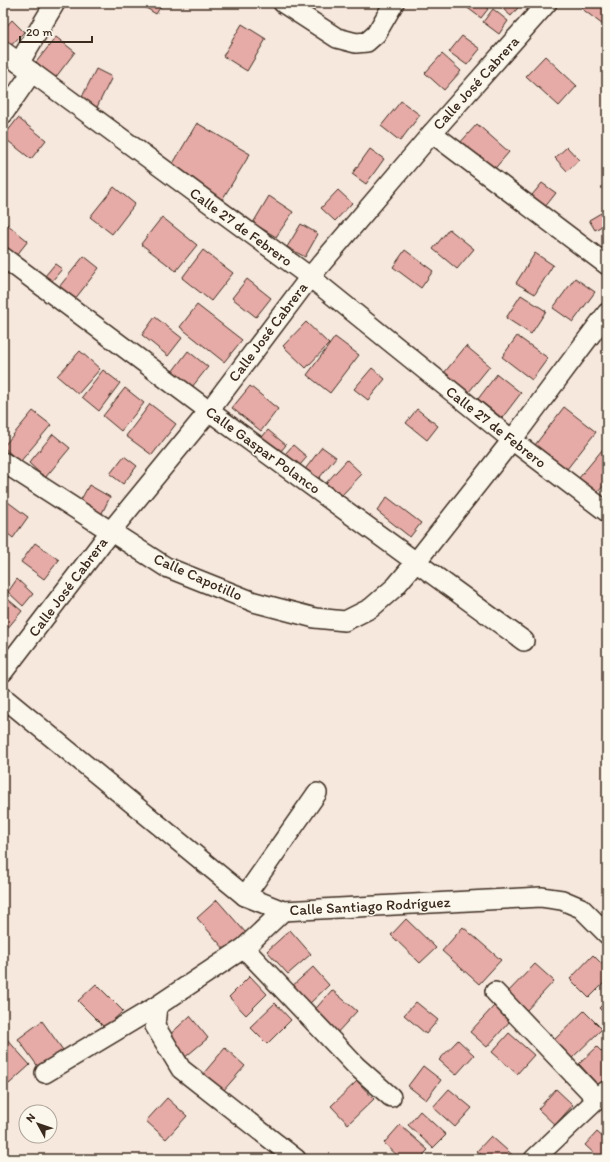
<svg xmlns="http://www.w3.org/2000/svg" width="610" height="1162" font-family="Itim,sans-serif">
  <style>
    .building { fill: #e6aba6; stroke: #3b2a1e }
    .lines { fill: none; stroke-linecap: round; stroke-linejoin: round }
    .minor-casing { stroke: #3b2a1e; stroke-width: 22 }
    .minor { stroke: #fbf7ec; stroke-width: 19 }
    .labels { text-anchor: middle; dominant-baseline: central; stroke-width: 3; stroke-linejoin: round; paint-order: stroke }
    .street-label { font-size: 15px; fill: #3b2a1e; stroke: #fbf7ec }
  </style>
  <rect width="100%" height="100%" fill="#f7e8de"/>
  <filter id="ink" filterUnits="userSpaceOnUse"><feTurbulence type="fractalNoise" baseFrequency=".025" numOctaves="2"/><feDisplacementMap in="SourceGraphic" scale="8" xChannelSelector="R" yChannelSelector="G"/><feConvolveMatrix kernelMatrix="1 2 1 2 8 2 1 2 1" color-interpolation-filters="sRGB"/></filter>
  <g filter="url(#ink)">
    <g class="building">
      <polygon points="138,3 163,3 156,14"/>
      <polygon points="467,3 481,3 488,9 481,18 465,6"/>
      <polygon points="496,3 522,3 511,16"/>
      <polygon points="585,3 607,3 607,28 581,8"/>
      <polygon points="493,9 508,21 499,34 483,22"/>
      <polygon points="12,20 24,32 3,54 3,30"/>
      <polygon points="242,24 266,39 247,71 223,56"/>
      <polygon points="462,36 480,49 467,65 449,52"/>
      <polygon points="56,37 75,52 46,90 26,75"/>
      <polygon points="442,54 461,71 444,90 425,73"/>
      <polygon points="545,56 577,86 559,106 526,76"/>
      <polygon points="96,69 112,77 94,113 78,105"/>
      <polygon points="401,101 420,115 400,141 381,126"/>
      <polygon points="18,118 46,140 31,159 3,137"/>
      <polygon points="197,123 250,154 217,208 165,177"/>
      <polygon points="477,124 509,152 491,173 459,144"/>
      <polygon points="567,147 579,160 567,171 555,158"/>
      <polygon points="370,149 384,159 366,184 352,174"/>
      <polygon points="542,183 556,193 541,212 527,201"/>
      <polygon points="114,187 135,204 112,234 90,217"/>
      <polygon points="338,190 352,203 335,221 321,208"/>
      <polygon points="269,196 293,212 276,237 253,223"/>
      <polygon points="601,213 607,223 595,230 589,220"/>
      <polygon points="162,217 197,245 176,271 141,244"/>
      <polygon points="3,221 28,241 16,256 3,246"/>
      <polygon points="301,224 318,234 305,257 287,247"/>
      <polygon points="449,229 474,249 457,269 433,249"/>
      <polygon points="203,250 233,273 211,301 182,278"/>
      <polygon points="405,250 433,271 421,288 393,267"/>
      <polygon points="535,253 553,265 535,294 516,283"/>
      <polygon points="84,256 99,268 75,299 59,287"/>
      <polygon points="55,264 62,269 52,281 45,276"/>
      <polygon points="575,278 595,292 573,322 553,308"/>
      <polygon points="247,279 271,298 256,317 232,298"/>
      <polygon points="521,295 546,311 531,334 506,318"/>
      <polygon points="197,305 242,340 224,362 180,327"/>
      <polygon points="155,317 182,338 168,356 142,335"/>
      <polygon points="306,322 329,344 306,368 283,346"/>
      <polygon points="517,336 548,358 532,380 502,357"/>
      <polygon points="335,337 359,355 330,393 307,375"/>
      <polygon points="466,346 490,366 468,393 444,373"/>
      <polygon points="80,351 100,369 78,394 57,376"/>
      <polygon points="188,351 208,367 192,387 172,372"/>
      <polygon points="372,368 385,379 368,400 354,389"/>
      <polygon points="103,370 120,383 99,411 82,397"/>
      <polygon points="497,374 521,393 502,418 478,399"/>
      <polygon points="250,386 278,409 261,431 232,408"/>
      <polygon points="125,388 144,403 121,431 103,416"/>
      <polygon points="150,404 176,424 152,455 126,436"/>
      <polygon points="564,407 596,432 567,469 535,445"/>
      <polygon points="417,409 438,426 427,440 406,423"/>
      <polygon points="33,411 51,425 20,462 3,447"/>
      <polygon points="268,430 286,445 275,458 257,443"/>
      <polygon points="53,434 70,448 45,478 29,463"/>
      <polygon points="607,444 607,482 597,493 579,478"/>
      <polygon points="293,445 307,457 299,466 285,454"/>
      <polygon points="322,447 336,457 316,482 303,472"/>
      <polygon points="124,456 137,466 123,484 110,474"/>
      <polygon points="347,460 362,474 341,496 326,483"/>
      <polygon points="89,485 110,497 99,519 77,507"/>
      <polygon points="387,497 421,523 410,537 377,511"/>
      <polygon points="8,502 28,517 13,538 3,530 3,510"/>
      <polygon points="35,543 59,560 44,579 21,562"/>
      <polygon points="17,579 33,594 23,606 8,592"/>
      <polygon points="3,595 22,611 6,630 3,627"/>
      <polygon points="217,900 246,933 226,951 197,918"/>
      <polygon points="406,919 436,948 420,963 391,935"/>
      <polygon points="463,927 501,960 479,984 442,951"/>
      <polygon points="290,930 311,954 288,974 267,951"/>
      <polygon points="593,955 607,969 607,980 589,998 570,979"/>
      <polygon points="535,964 554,981 526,1011 507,993"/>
      <polygon points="313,967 329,985 306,1007 289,989"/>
      <polygon points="250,976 267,994 246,1015 229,997"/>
      <polygon points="96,984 123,1011 105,1028 78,1001"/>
      <polygon points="332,990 357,1011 335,1035 311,1014"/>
      <polygon points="607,1000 607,1016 599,1008"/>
      <polygon points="416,1002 438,1020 426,1034 404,1015"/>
      <polygon points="275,1003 291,1020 267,1044 250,1027"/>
      <polygon points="494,1006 510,1021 487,1047 470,1032"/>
      <polygon points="584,1011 602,1029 572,1058 554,1040"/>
      <polygon points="190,1016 208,1038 183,1059 165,1039"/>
      <polygon points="42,1021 63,1050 39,1068 18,1039"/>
      <polygon points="509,1033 534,1055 517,1074 492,1052"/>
      <polygon points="5,1037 30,1065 9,1084 3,1077 3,1039"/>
      <polygon points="458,1040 474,1055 456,1075 439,1060"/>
      <polygon points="597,1047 607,1057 607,1076 598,1085 579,1064"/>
      <polygon points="225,1048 245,1066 223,1091 203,1074"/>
      <polygon points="423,1066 441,1080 426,1100 408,1086"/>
      <polygon points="357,1081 374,1099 348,1124 331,1106"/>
      <polygon points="449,1089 472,1108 455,1127 433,1107"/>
      <polygon points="556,1089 573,1105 555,1125 538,1109"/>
      <polygon points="167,1098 187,1116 166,1139 146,1121"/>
      <polygon points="420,1111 446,1135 433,1148 408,1125"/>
      <polygon points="400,1125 428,1150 419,1159 401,1159 384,1143"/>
      <polygon points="597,1132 607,1141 607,1159 600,1159 585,1145"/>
      <polygon points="491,1136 517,1159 487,1159 477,1151"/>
    </g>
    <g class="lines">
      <g class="minor-casing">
        <g id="minor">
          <polyline points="283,3 337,38 356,43 367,42 376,34 394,3"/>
          <polyline points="3,51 310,277 512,440 607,512"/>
          <polyline points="19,63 55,3"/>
          <polyline points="3,114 32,72"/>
          <polyline points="432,133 607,265"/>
          <polyline points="3,257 209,411 524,641"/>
          <polyline points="3,462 166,567 254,602 315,618 345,621 371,608 395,587 416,562 512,440 607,313"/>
          <polyline points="3,672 110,532 209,411 310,277 432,133 547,3"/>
          <polyline points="3,697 245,896 283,911 541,897 562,900 581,908 607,934"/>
          <polyline points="245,896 317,793"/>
          <polyline points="244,948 356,1066 391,1097"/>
          <polyline points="495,992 597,1099"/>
          <polyline points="157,1006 155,1026 181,1069 296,1159"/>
          <polyline points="45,1073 157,1006 244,948 283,911"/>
          <polyline points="534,1159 606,1091"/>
        </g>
      </g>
      <use href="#minor" class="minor"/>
    </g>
  </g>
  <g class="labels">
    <g class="street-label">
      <text transform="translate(476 83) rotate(-48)">Calle José Cabrera</text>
      <text transform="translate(241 227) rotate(36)">Calle 27 de Febrero</text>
      <text transform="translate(268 332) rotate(-53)">Calle José Cabrera</text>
      <text transform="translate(496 427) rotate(38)">Calle 27 de Febrero</text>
      <text transform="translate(263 450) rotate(36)">Calle Gaspar Polanco</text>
      <text transform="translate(198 577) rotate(24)">Calle Capotillo</text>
      <text transform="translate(68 587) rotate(-53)">Calle José Cabrera</text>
      <text transform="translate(370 906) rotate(-3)">Calle Santiago Rodríguez</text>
    </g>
  </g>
  <rect width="610" height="1162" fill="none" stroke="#fbf7ec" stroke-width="16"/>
  <rect x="8" y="8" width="594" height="1146" fill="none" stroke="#3b2a1e" stroke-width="1.5" filter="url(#ink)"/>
  <g transform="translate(38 1124) rotate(310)"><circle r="19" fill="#fbf7ec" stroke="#aea59a"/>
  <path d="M0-3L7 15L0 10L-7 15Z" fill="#3b2a1e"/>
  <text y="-6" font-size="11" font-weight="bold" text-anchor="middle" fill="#3b2a1e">N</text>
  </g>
  <path d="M20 36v6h72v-6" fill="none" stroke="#3b2a1e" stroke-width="2"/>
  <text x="26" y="36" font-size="12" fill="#3b2a1e" stroke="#fbf7ec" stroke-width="3" paint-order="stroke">20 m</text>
</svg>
